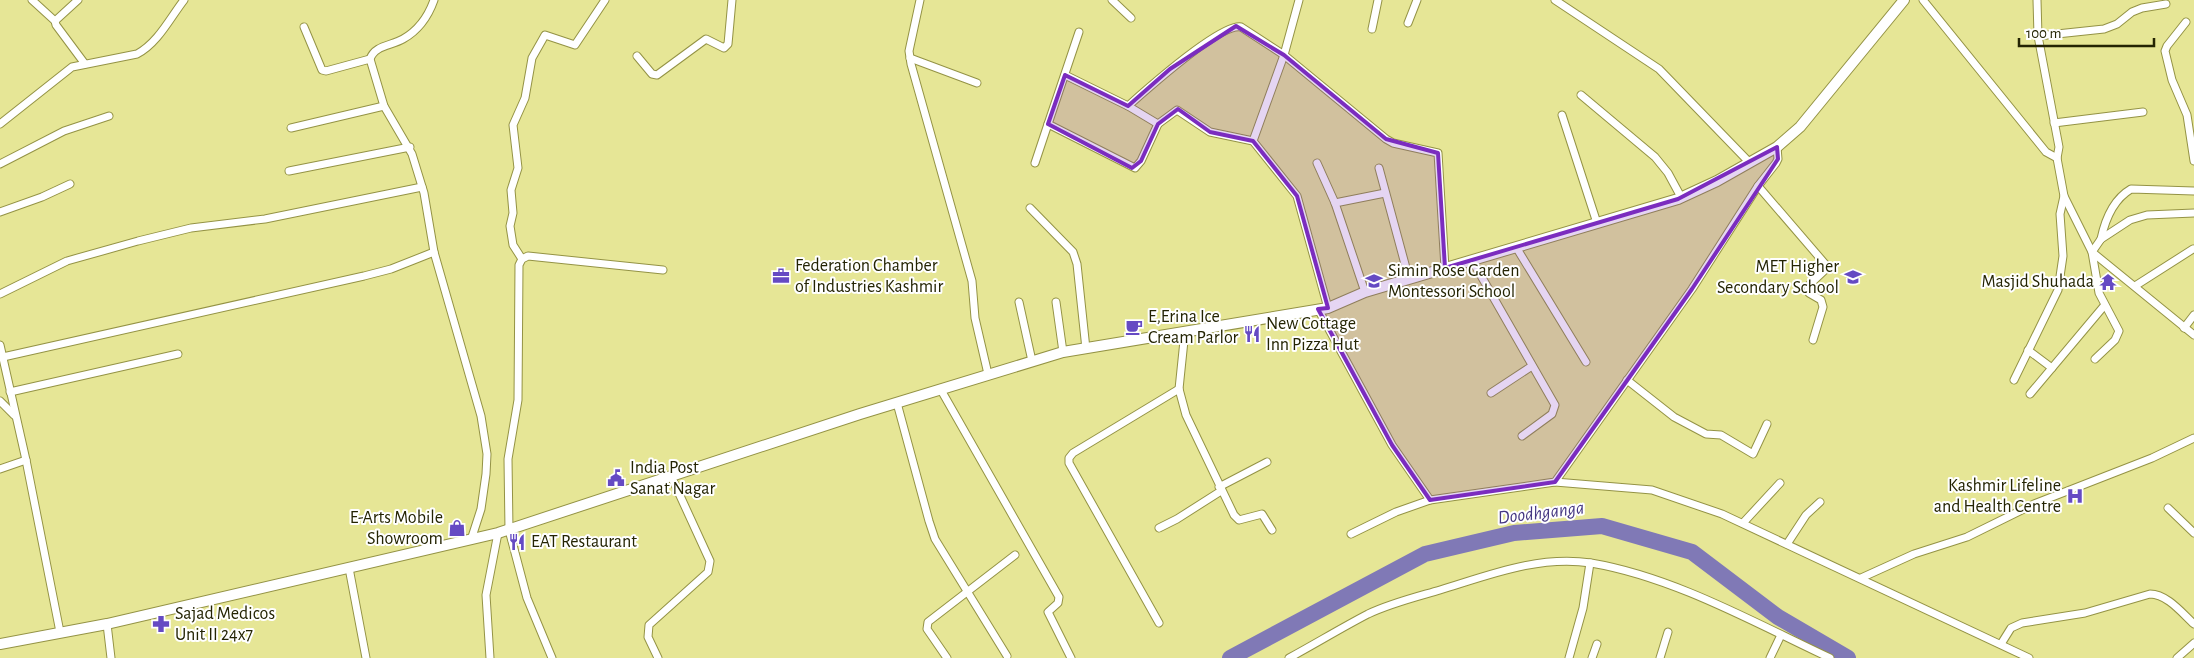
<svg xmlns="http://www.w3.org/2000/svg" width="2194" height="658" font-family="'Alegreya Sans',sans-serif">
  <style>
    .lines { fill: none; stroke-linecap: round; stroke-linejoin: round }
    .river { stroke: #8079b6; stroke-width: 16 }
    .street-casing { stroke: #949345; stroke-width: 9 }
    .secondary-casing { stroke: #949345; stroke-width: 12 }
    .street { stroke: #fff; stroke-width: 7 }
    .secondary { stroke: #fff; stroke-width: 10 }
    .marked { fill: #7b2cbf; fill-opacity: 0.2; stroke: #7b2cbf; stroke-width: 4; stroke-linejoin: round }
    .labels { text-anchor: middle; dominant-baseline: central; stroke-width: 4; stroke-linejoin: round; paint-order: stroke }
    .poi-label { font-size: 18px; fill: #242403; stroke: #fff; text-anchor: start }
    .water-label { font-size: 19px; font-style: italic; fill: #453782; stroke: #fff }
  </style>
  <rect width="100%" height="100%" fill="#e6e696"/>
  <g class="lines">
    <polyline class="river" points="1230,658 1425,554 1514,533 1602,526 1692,552 1778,617 1848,658"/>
    <g class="street-casing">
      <g id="street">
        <polyline points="32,0 55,21"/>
        <polyline points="78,0 55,21 56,25 85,64"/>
        <path d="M434,0C428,17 419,30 403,39C391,46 375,45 370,59L384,106L412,154L424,193L434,252L481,416L487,454L486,474L481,509L471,540"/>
        <polyline points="920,0 909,51 911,64 972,281 975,318 988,374"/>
        <polyline points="1112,0 1131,18"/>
        <polyline points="1555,0 1659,69 1749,162"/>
        <polyline points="1923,0 2046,152 2057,158 2064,196 2092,252 2194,335"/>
        <polyline points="2037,0 2038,36 2059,147 2057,158"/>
        <polyline points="2186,22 2167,46 2165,51 2172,80 2187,115 2194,161"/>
        <polyline points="1408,23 1417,0"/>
        <polyline points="304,27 322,70 326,71 370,59"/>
        <polyline points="1372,29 1378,0"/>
        <polyline points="2038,36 2104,29 2117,24 2132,12 2142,8 2166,4"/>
        <polyline points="637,56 652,74 657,75 706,39 724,48 728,44 732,0"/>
        <polyline points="910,58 977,83"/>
        <polyline points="1065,75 1128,106 1158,124"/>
        <polyline points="1581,95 1655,157 1668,173 1681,197"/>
        <path d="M1128,106C1146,90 1221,23 1241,27L1284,55L1386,139L1393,143L1438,153L1445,268"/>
        <polyline points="1562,115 1597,223"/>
        <polyline points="2054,123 2143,112"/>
        <path d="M0,124L72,67L137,54C158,43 170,18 184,0"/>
        <polyline points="1048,124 1079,32"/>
        <polyline points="291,128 384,106"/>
        <polyline points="1253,141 1284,55 1299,0"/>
        <polyline points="1035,163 1048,124 1135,168 1141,161 1158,124 1177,110 1210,132 1253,141 1297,196 1328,308"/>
        <polyline points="1317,163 1335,203 1365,292"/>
        <polyline points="0,164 64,131 109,116"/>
        <polyline points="1379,168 1409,279"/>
        <polyline points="289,171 410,147"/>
        <polyline points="1758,186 1826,265 1825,270 1808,286 1809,293 1821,300 1823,307 1813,340"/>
        <polyline points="1335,203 1385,193"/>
        <polyline points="1030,208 1073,252 1077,264 1086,349"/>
        <polyline points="0,212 42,197 70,184"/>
        <path d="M2101,239C2105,220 2114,199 2131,189L2194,191"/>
        <polyline points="1516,247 1586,362"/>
        <polyline points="522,259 513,245 510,226 513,213 511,190 518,168 513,125 525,98 532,58 545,35 575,45 605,0"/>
        <polyline points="1472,260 1555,405 1552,414 1522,436"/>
        <polyline points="2135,286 2193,249"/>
        <polyline points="0,294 67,261 138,241 191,228 265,219 422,187"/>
        <polyline points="1019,302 1032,361"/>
        <polyline points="1056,302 1063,352"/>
        <polyline points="1318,309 1392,445 1430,500 1555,482 1692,289 1758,186 1776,163 1778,159 1777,147"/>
        <polyline points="2184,328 2194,315"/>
        <polyline points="1185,331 1179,389 1186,415 1234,515 1239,520 1262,514 1272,530"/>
        <polyline points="0,345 26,460 60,632"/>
        <polyline points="2028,350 2052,368"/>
        <polyline points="3,357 364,276 391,269 434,252"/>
        <polyline points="2095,359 2115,340 2119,331 2099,293 2092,252 2101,239 2130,220 2147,215 2194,213"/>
        <polyline points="1627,380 1674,417 1706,434 1721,435 1753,454 1767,424"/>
        <polyline points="2014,380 2058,290 2063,256 2060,214 2064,196"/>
        <polyline points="941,390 1059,597 1058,603 1048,612 1071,658"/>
        <polyline points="10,392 178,354"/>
        <polyline points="1491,393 1532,366"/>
        <polyline points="2030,394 2104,306"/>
        <polyline points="0,401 14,415"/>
        <polyline points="897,403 929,521 935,539 1007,656"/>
        <polyline points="0,469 26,460"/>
        <polyline points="1555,482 1652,490 1722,514 2029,658"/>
        <polyline points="1219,487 1267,462"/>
        <polyline points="2168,508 2194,533"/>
        <polyline points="1743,523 1780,483"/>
        <polyline points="1159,528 1177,519 1221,491"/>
        <polyline points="1351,534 1396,512 1430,500"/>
        <polyline points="1787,544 1806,515 1820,502"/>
        <polyline points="349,568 366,658"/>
        <polyline points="1861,578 1914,554 1967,537 2034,504 2152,458 2194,438"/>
        <polyline points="1159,623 1069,463 1069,458 1073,453 1179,389"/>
        <polyline points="107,624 111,658"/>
        <path d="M2001,644L2011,628L2022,623L2085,613L2150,594C2167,594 2182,613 2194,624"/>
        <polyline points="490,658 486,595 498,533"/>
        <polyline points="552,658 527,598 509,530 508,459 518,400 519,265 522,259 528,256 663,270"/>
        <polyline points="658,658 648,637 649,625 708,572 710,561 671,476"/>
        <polyline points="947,658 927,629 928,622 1015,555"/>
        <path d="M1289,658C1315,644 1341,628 1368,614C1391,603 1416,597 1440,590C1489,575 1539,555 1591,563C1674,577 1755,623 1830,658"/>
        <polyline points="1569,658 1583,608 1590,563"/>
        <polyline points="1592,658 1597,644"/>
        <polyline points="1660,658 1668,632"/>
        <polyline points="1770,658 1781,635"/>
        <polyline points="2177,658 2194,643"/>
      </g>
    </g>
    <g class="secondary-casing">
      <polyline id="secondary" points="0,644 107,624 498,533 860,414 1063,352 1328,308 1365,292 1678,199 1717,181 1777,147 1800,127 1904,0"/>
    </g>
    <use href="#street" class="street"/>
    <use href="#secondary" class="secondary"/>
  </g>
  <path class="marked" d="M1236,26L1284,55L1386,139L1438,153L1445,268L1678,199L1777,147L1778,159L1692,289L1555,482L1430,500L1392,445L1318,309L1328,308L1297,196L1253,141L1210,132L1178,109L1158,124L1141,161L1132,168L1048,124L1065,75L1128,106L1170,69Z"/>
  <defs>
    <g id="office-bare" transform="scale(1.35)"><path d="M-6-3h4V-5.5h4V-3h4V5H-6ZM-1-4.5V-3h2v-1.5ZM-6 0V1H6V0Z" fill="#654ac3" stroke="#fff" stroke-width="2.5" paint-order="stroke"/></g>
    <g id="school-bare" transform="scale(1.35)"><path d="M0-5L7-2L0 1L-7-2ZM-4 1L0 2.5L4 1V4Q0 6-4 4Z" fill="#654ac3" stroke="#fff" stroke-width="2.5" paint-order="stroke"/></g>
    <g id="temple-bare" transform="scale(1.35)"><path d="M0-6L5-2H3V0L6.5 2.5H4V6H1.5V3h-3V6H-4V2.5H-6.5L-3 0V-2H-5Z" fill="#654ac3" stroke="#fff" stroke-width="2.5" paint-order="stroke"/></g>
    <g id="cafe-bare" transform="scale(1.35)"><path d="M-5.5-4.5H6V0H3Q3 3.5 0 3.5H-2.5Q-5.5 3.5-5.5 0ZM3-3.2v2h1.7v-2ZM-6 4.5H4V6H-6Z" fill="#654ac3" stroke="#fff" stroke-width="2.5" paint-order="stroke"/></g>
    <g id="restaurant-bare" transform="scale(1.35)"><path d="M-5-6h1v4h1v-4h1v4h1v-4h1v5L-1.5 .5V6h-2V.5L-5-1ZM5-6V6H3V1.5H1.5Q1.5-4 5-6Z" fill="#654ac3" stroke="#fff" stroke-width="2.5" paint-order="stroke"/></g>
    <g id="civic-bare" transform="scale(1.35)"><path d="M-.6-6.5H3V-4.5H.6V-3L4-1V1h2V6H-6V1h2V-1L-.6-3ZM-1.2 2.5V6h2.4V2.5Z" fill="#654ac3" stroke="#fff" stroke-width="2.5" paint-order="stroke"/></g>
    <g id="hospital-bare" transform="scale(1.35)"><path d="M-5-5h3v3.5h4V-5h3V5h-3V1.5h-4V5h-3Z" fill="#654ac3" stroke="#fff" stroke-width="2.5" paint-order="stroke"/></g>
    <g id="shop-bare" transform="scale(1.35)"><path d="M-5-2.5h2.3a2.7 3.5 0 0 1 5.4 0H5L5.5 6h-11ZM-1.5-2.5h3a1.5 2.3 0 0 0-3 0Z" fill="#654ac3" stroke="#fff" stroke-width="2.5" paint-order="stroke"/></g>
    <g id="pharmacy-bare" transform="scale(1.35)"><path d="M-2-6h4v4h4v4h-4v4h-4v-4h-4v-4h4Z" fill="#654ac3" stroke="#fff" stroke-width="2.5" paint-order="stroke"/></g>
  </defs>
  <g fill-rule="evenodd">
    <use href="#office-bare" x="781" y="276"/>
    <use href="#school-bare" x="1853" y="277"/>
    <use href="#school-bare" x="1374" y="281"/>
    <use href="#temple-bare" x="2108" y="282"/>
    <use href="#cafe-bare" x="1134" y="327"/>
    <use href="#restaurant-bare" x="1252" y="334"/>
    <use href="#civic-bare" x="616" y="478"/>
    <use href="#hospital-bare" x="2075" y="496"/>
    <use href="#shop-bare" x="457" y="528"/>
    <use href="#restaurant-bare" x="517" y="542"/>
    <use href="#pharmacy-bare" x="161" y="624"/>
  </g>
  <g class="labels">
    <g class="poi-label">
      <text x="795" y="266">Federation Chamber<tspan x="795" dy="21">of Industries Kashmir</tspan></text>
      <text x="1839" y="267" text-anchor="end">MET Higher<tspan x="1839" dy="21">Secondary School</tspan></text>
      <text x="1388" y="271">Simin Rose Garden<tspan x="1388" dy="21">Montessori School</tspan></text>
      <text x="2094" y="282" text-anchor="end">Masjid Shuhada</text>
      <text x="1148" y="317">E,Erina Ice<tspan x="1148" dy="21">Cream Parlor</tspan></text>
      <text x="1266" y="324">New Cottage<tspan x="1266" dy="21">Inn Pizza Hut</tspan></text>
      <text x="630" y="468">India Post<tspan x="630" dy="21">Sanat Nagar</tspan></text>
      <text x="2061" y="486" text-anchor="end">Kashmir Lifeline<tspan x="2061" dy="21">and Health Centre</tspan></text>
      <text x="443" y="518" text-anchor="end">E-Arts Mobile<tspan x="443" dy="21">Showroom</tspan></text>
      <text x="531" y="542">EAT Restaurant</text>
      <text x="175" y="614">Sajad Medicos<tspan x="175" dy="21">Unit II 24x7</tspan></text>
    </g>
    <g class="water-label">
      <text transform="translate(1541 513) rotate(-7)">Doodhganga</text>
    </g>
  </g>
  <path d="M2019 38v8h135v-8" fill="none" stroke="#242403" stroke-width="2.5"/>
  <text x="2026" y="38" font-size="15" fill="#242403" stroke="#ffffff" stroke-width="4" paint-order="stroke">100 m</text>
</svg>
